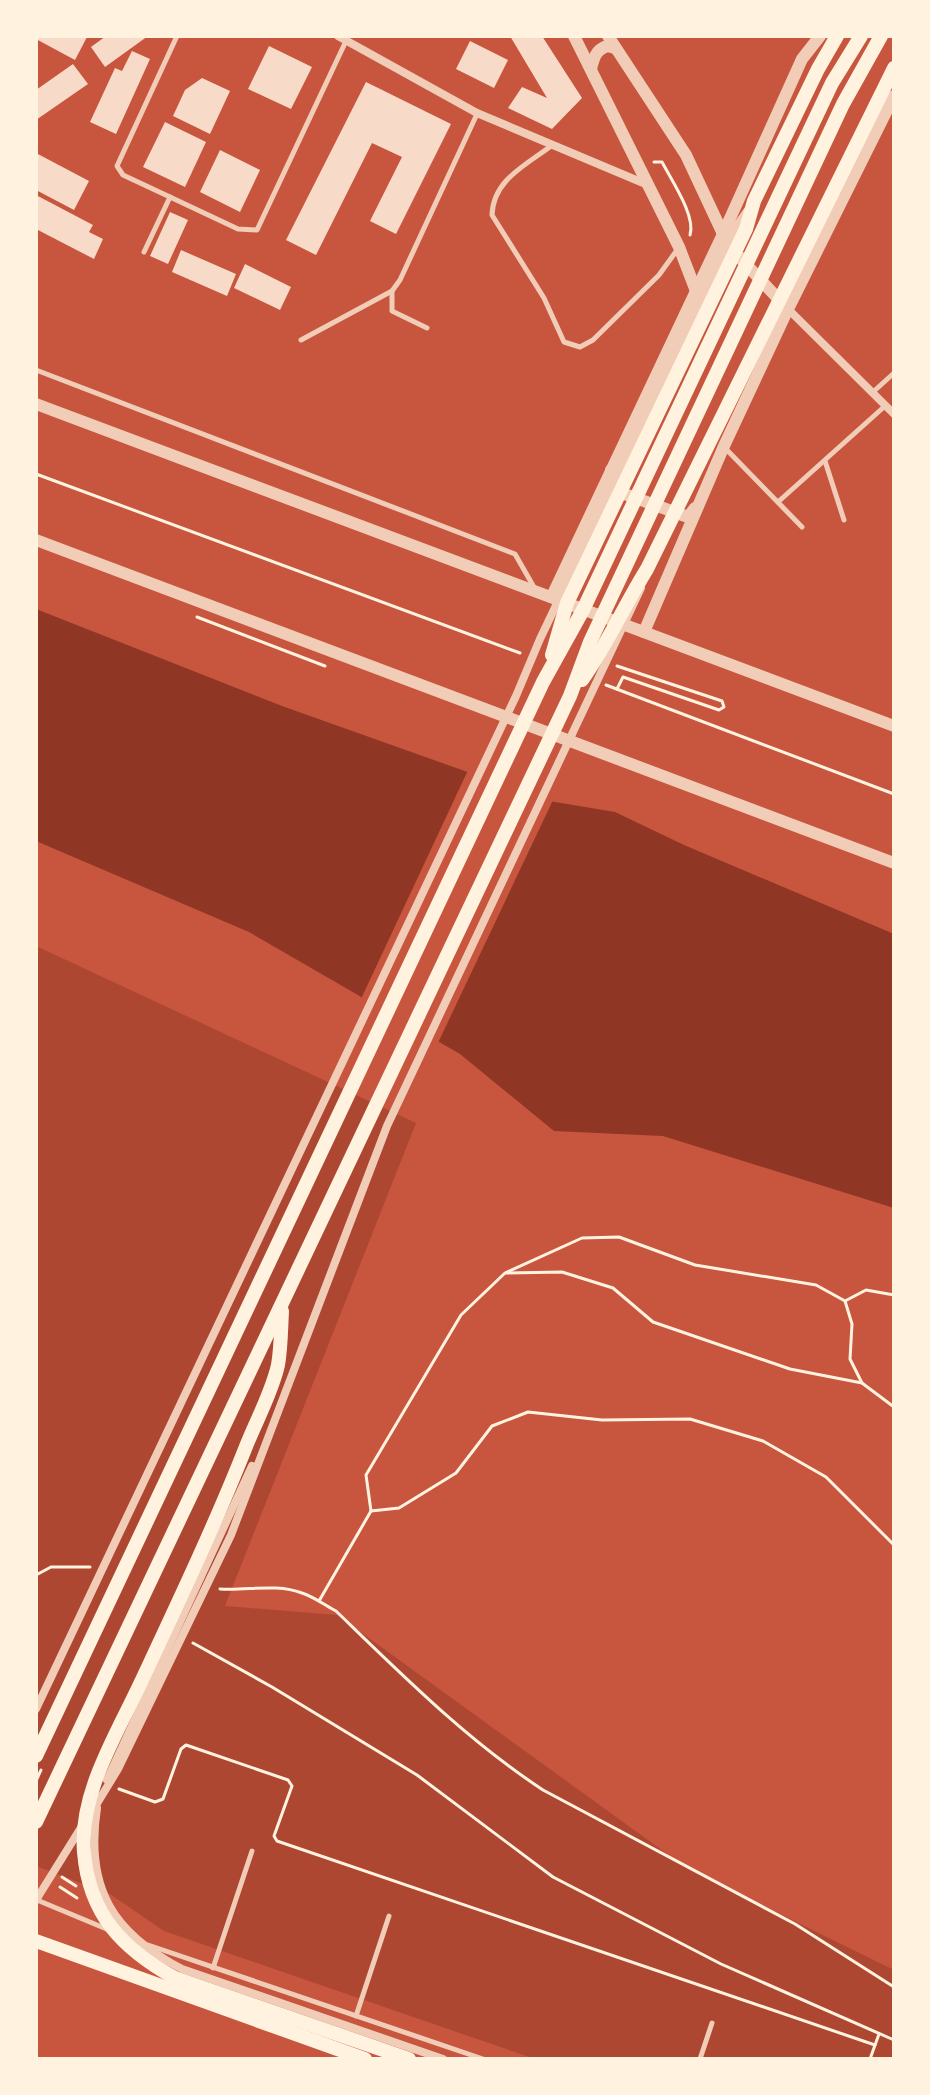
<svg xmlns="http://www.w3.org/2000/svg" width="930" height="2095" font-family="'Source Serif 4',serif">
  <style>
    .green { fill: #ae4732 }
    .water { fill: #8f3625 }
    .pier { fill: #c8553d }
    .building { fill: #f7dbc8 }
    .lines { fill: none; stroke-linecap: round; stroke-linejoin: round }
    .path { stroke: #fff3e0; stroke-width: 3 }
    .service { stroke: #f1ccb7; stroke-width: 5 }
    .minor { stroke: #f1ccb7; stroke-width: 8 }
    .tertiary { stroke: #f1ccb7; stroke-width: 12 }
    .secondary { stroke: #fff3e0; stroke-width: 14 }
  </style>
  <rect width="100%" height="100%" fill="#c8553d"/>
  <polygon class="green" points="36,946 416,1123 225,1606 337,1615 688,1869 894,1970 894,2059 535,2059 164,1931 110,1894 36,1866"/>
  <polygon class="water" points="36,609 282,706 549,801 615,812 684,845 894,934 894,1208 663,1136 554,1131 460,1054 249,932 36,841"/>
  <polygon class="pier" points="469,768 554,798 437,1045 360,1001"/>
  <g class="building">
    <polygon points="36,36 85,36 87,37 75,60 36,39"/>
    <polygon points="106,36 148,36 105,67 91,47"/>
    <polygon points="510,36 542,36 582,98 552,129 508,108 522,87 547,98"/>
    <polygon points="470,41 508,60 494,88 456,69"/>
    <polygon points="269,46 312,67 291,109 248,89"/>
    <polygon points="132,51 150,59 116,134 90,122 115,68 122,71"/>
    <polygon points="73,64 88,84 36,120 36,90"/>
    <polygon points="202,78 230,91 210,134 173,116 185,90"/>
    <polygon points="366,82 451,124 396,234 370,221 402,157 372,143 316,255 286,240"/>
    <polygon points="165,122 206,142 185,187 143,167"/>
    <polygon points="220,150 260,170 240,212 200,192"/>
    <polygon points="36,153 89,181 74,210 36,190"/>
    <polygon points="36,195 93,225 89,232 103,239 94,259 36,229"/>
    <polygon points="170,212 188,220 168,264 150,256"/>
    <polygon points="181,250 236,274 227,296 172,272"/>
    <polygon points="245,264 291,287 280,310 234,288"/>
  </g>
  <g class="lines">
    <g class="path">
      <path d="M654,162H662C672,181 696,216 690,235"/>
      <polyline points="36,474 520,653"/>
      <polyline points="197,617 325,666"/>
      <polyline points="617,666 722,701 724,707 719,710 623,677 617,689"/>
      <polyline points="606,685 894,794"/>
      <polyline points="506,1273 562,1272 613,1288 653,1322 790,1369 862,1383"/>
      <polyline points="845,1301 866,1290 894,1295"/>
      <polyline points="371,1511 399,1508 456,1473 492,1426 528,1412 602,1420 690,1419 763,1441 826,1477 894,1545"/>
      <polyline points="36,1575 51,1567 90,1567"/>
      <path d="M220,1589C247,1591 276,1583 302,1593C314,1597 325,1605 336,1611C401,1674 467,1740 543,1790L795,1924L894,1987"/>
      <polyline points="319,1601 371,1511 366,1475 461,1315 505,1273 582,1238 619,1237 695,1265 816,1285 845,1301 852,1324 850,1359 862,1383 894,1407"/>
      <polyline points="193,1643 272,1687 417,1775 553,1877 721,1964 894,2040"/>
      <polyline points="36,1781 41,1770"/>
      <polyline points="119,1789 155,1802 163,1799 181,1749 186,1745 288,1780 292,1786 274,1836 277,1841 875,2045"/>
      <polyline points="62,1877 76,1886"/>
      <polyline points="60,1887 77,1898"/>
      <polyline points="870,2059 879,2034"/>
    </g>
    <g class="service">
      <path d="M551,146C526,165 493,180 492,215L544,298L564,342L580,347L593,340L659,275L677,250"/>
      <polyline points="170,197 238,229 257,230 346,41"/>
      <polyline points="144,252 170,197 123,175 117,166 177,36"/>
      <polyline points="392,291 392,311 427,328"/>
      <polyline points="301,340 392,291 400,280 477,114"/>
      <polyline points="36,370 515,554 535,589"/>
      <polyline points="873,392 894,373"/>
      <polyline points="724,447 802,527"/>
      <polyline points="825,461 844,520"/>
      <polyline points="778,502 885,406"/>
      <polyline points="37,1900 109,1930"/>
      <polyline points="148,1945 483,2059"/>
      <polyline points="213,1968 252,1851"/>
      <polyline points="356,2016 389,1916"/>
      <polyline points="700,2059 712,2023"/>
    </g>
    <g class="minor">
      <polyline points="338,36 477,113 648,185"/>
      <polyline points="788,309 894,414"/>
      <polyline points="36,1709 516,696 540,639 738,224 747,211"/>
      <polyline points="107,1780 252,1466"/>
      <path d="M97,1808C85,1887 112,1933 182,1969L443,2059"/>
      <polyline points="90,1815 118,1769 231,1535 387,1126 641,588"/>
      <polyline points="36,1900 82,1826"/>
    </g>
    <g class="tertiary">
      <polyline points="574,36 679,247 696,291"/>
      <polyline points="608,36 686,155 723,234 740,258 785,306"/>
      <path d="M591,69C594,57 596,50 607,46L615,48"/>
      <polyline points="36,404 894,726"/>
      <polyline points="611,470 619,492 688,517 695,508"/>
      <polyline points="36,540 894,863"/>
      <polyline points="552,596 723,234 802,59 820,36"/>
      <polyline points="644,632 724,446 788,309 894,96"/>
    </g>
    <g class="secondary">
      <polyline points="552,655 567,603 746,229 754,201 818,69 837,36"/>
      <path d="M582,680C607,645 624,606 647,569L894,68"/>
      <path d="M282,1311C281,1329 281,1348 278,1365C272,1392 257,1419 247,1444C215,1525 178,1603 141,1682C117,1734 79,1793 84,1852C89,1915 123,1949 175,1978L409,2059"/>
      <polyline points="36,1756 543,682 583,610 832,83 861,36"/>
      <polyline points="36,1822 570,696 590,642 843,104 881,36"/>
      <polyline points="36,1941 365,2059"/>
    </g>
  </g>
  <rect width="930" height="2095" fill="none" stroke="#fff3e0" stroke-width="76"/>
</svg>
